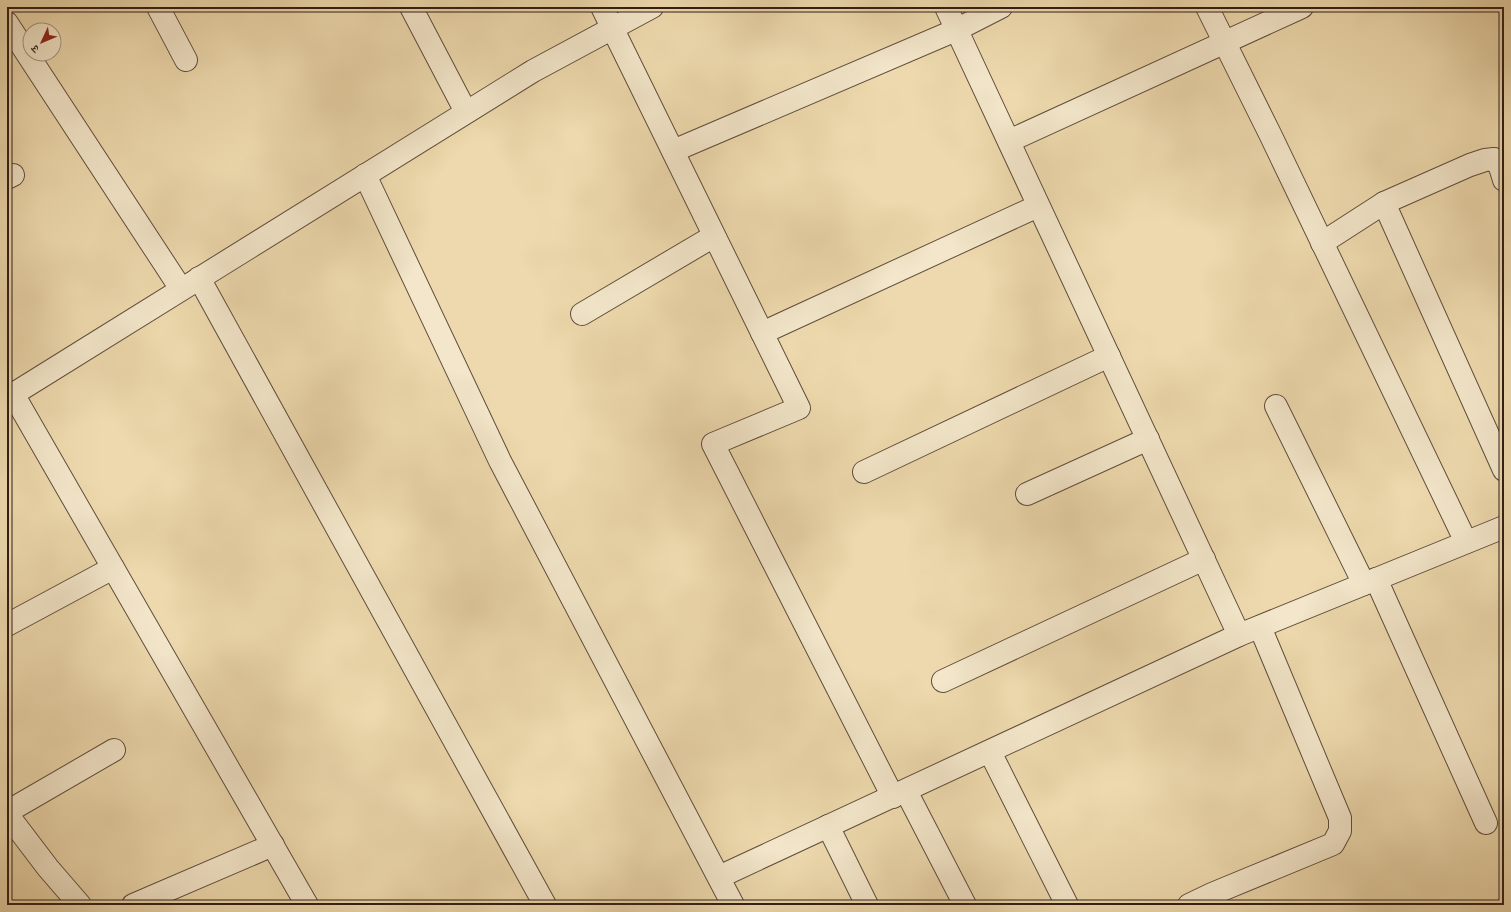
<svg xmlns="http://www.w3.org/2000/svg" width="1511" height="912" font-family="'Gentium Book Plus','Noto Serif Devanagari',serif">
  <style>
    .lines { fill: none; stroke-linecap: round; stroke-linejoin: round }
    .street-casing { stroke: #604d3c; stroke-width: 24 }
    .street { stroke: #f3e6ca; stroke-width: 22 }
  </style>
  <rect width="100%" height="100%" fill="#edd9ad"/>
  <filter id="stains"><feTurbulence type="fractalNoise" baseFrequency=".005" numOctaves="4"/><feColorMatrix values="0 0 0 0 .2 0 0 0 0 .09 0 0 0 0 .02 0 0 0 .5 -.17"/></filter>
  <radialGradient id="worn" r=".72"><stop offset=".6" stop-color="#630" stop-opacity="0"/><stop offset="1" stop-color="#630" stop-opacity=".3"/></radialGradient>
  <g class="lines">
    <g class="street-casing">
      <g id="street">
        <polyline points="158,7 186,60"/>
        <polyline points="411,7 466,112"/>
        <polyline points="602,7 799,408 713,444 893,797"/>
        <polyline points="946,7 1239,635 1504,527"/>
        <polyline points="1207,7 1270,134 1466,542"/>
        <polyline points="7,23 181,289"/>
        <polyline points="1009,141 1302,7"/>
        <polyline points="673,151 956,30 1001,7"/>
        <polyline points="365,175 500,461 733,905"/>
        <polyline points="7,178 13,175"/>
        <polyline points="1384,203 1504,470"/>
        <polyline points="1322,243 1384,203 1470,165 1485,160 1494,159 1500,167 1504,180"/>
        <polyline points="199,278 545,905"/>
        <polyline points="582,314 714,236"/>
        <polyline points="762,333 1038,206"/>
        <polyline points="13,394 307,905"/>
        <polyline points="7,398 533,71 652,7"/>
        <polyline points="1276,406 1364,584"/>
        <polyline points="864,472 1109,356"/>
        <polyline points="1027,494 1148,439"/>
        <polyline points="1376,579 1486,823"/>
        <polyline points="7,625 113,568"/>
        <polyline points="943,681 1204,559"/>
        <polyline points="990,752 1067,905"/>
        <polyline points="906,791 965,905"/>
        <polyline points="7,812 114,750"/>
        <polyline points="7,814 48,868 80,905"/>
        <polyline points="828,826 867,905"/>
        <polyline points="719,877 1239,635"/>
        <polyline points="133,905 273,845"/>
        <polyline points="1189,905 1212,894 1333,844 1340,831 1340,818 1260,627"/>
      </g>
    </g>
    <use href="#street" class="street"/>
  </g>
  <rect width="1511" height="912" fill="none" stroke="#edd9ad" stroke-width="24"/>
  <rect x="8" y="8" width="1495" height="896" fill="none" stroke="#311e17" stroke-width="2"/>
  <rect x="12" y="12" width="1487" height="888" fill="none" stroke="#311e17"/>
  <g transform="translate(42 42) rotate(226)"><circle r="19" fill="#f3e6ca" stroke="#a59682"/>
  <path d="M0-3L7 15L0 10L-7 15Z" fill="#8f2418"/>
  <text y="-6" font-size="11" font-weight="bold" text-anchor="middle" fill="#311e17">उ</text>
  </g>
  <rect width="100%" height="100%" filter="url(#stains)"/>
  <rect width="100%" height="100%" fill="url(#worn)"/>
</svg>
